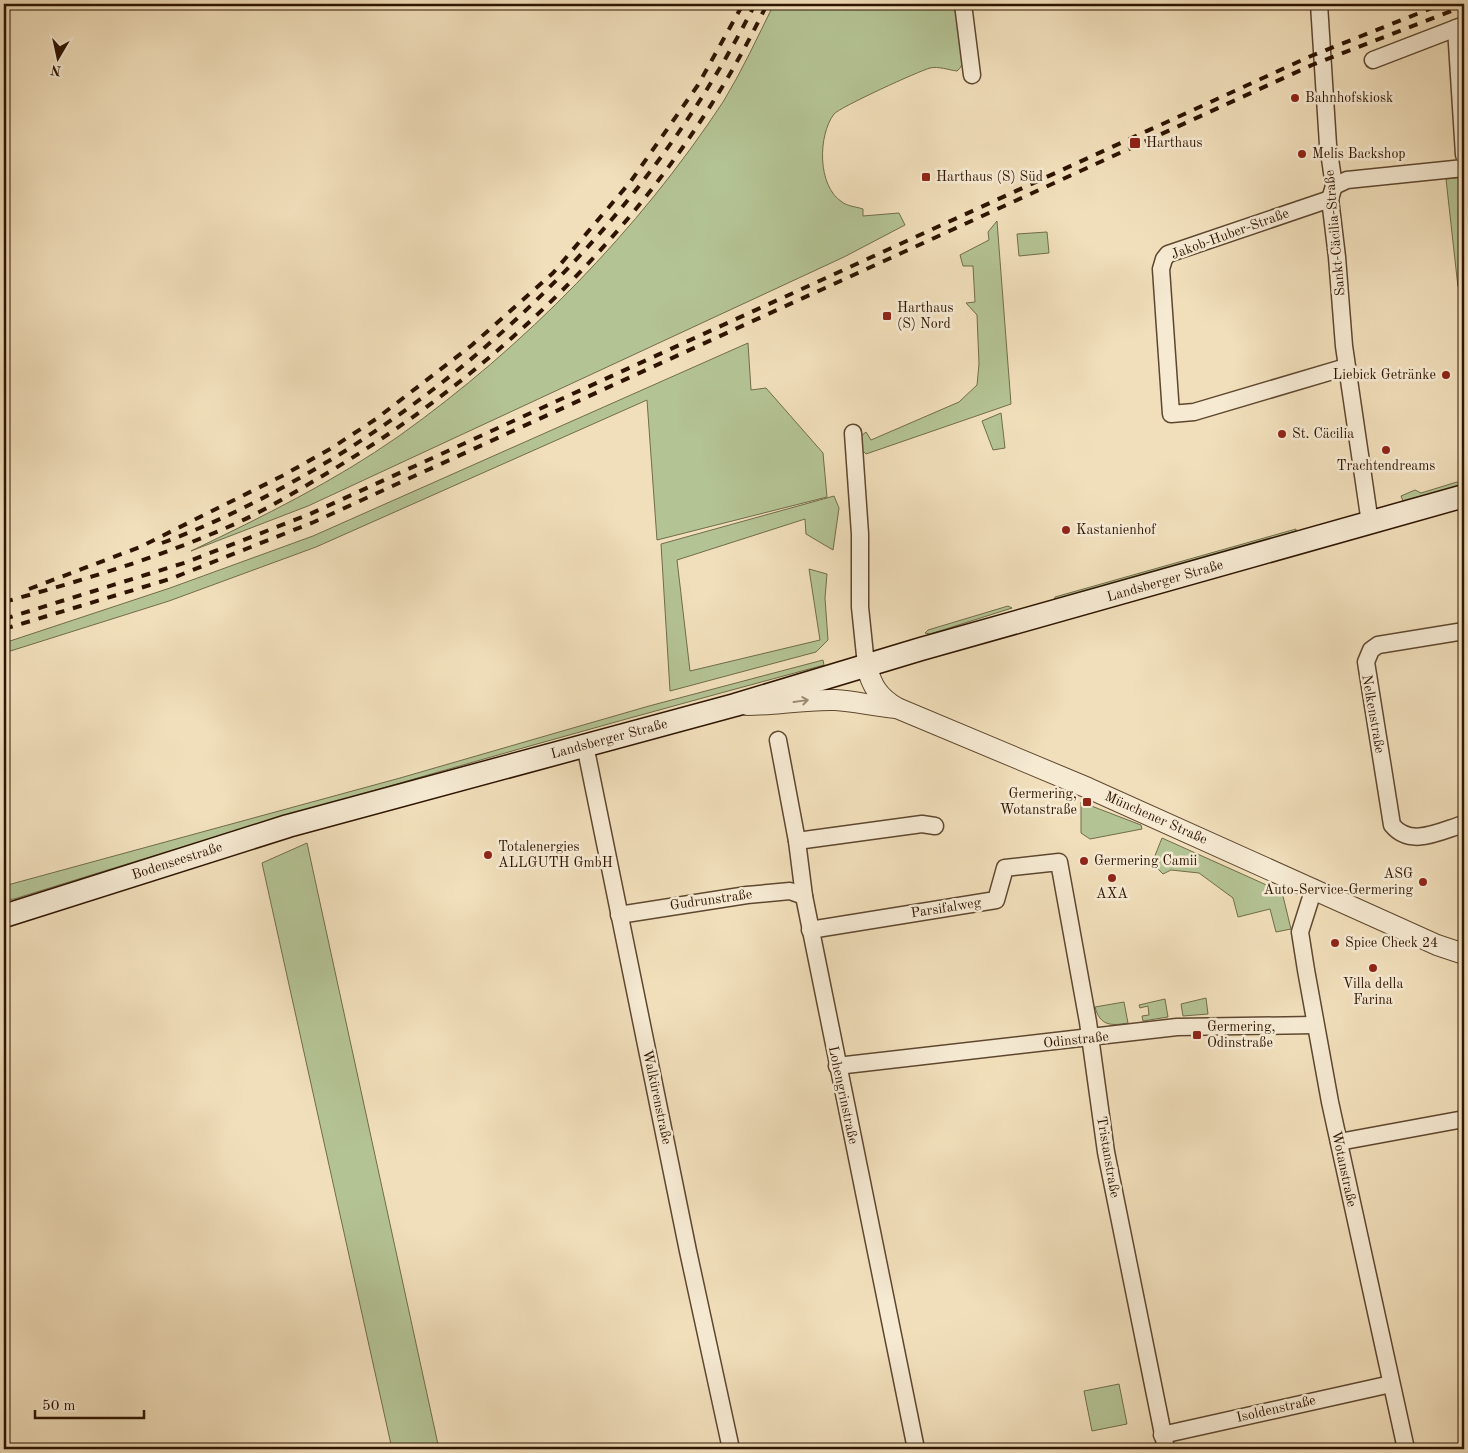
<svg xmlns="http://www.w3.org/2000/svg" width="1468" height="1453" font-family="'Old Standard TT',serif">
  <style>
    .green { fill: #b4c394; stroke: #716c4a }
    .lines { fill: none; stroke-linecap: round; stroke-linejoin: round }
    .minor-casing { stroke: #5f472f; stroke-width: 19 }
    .tertiary-casing { stroke: #5f472f; stroke-width: 22 }
    .secondary-casing { stroke: #2e1400; stroke-width: 25 }
    .minor { stroke: #f6ead3; stroke-width: 16 }
    .tertiary { stroke: #f6ead3; stroke-width: 20 }
    .secondary { stroke: #f6ead3; stroke-width: 22 }
    .rail { stroke: #2e1400; stroke-width: 4; stroke-dasharray: 9 9; stroke-linecap: butt }
    .oneway { stroke: #9c8a74 }
    .poi-dot { fill: #8f2418; stroke: #f6ead3; stroke-width: 2 }
    .labels { text-anchor: middle; dominant-baseline: central; stroke-width: 5; stroke-linejoin: round; paint-order: stroke }
    .poi-label { font-size: 14px; fill: #2e1400; stroke: #f6ead3; text-anchor: start }
    .street-label { font-size: 14px; fill: #2e1400; stroke: #f6ead3 }
  </style>
  <rect width="100%" height="100%" fill="#f1dfbb"/>
  <filter id="stains"><feTurbulence type="fractalNoise" baseFrequency=".004" numOctaves="4"/><feColorMatrix values="0 0 0 0 .2 0 0 0 0 .09 0 0 0 0 .02 0 0 0 .5 -.17"/></filter>
  <radialGradient id="worn" r=".72"><stop offset=".6" stop-color="#630" stop-opacity="0"/><stop offset="1" stop-color="#630" stop-opacity=".3"/></radialGradient>
  <g class="green">
    <path d="M774,4H958C960,20 972,60 957,71C949,70 938,66 930,68C919,71 840,107 834,114C818,135 817,186 842,202C847,206 857,207 863,209V216L899,213L905,225L844,257L308,506L191,551C262,517 335,481 399,436C525,346 638,231 723,102C742,71 758,36 774,4Z"/>
    <polygon points="1464,177 1464,287 1458,287 1446,179"/>
    <polygon points="997,221 1011,404 866,454 860,448 861,436 866,432 871,440 959,402 977,385 979,364 977,315 966,303 975,302 973,266 963,266 960,255 989,240 988,232"/>
    <polygon points="1047,232 1049,253 1019,256 1017,234"/>
    <polygon points="748,343 751,390 766,388 823,453 827,497 657,540 647,400 316,547 169,601 4,653 4,643 170,588 313,536"/>
    <polygon points="1001,413 1005,448 993,450 982,421"/>
    <polygon points="1457,482 1460,483 1459,486 1403,501 1401,496 1415,490 1421,493"/>
    <polygon points="834,496 839,508 833,550 806,534 805,519 677,560 690,671 820,640 809,569 827,574 825,598 828,640 816,652 670,691 661,544"/>
    <polygon points="1296,529 1296,531 1054,601 1055,597"/>
    <polygon points="1008,606 1012,608 930,634 925,633 928,630"/>
    <path d="M823,660L824,665C553,738 282,815 14,899L4,900V886L400,778L649,706Z"/>
    <polygon points="1081,802 1141,825 1142,829 1090,839 1081,833"/>
    <polygon points="1162,838 1282,892 1291,929 1276,932 1270,909 1238,917 1233,898 1199,873 1171,870 1163,874 1152,863"/>
    <polygon points="307,843 439,1449 392,1449 262,863"/>
    <polygon points="1206,998 1208,1014 1183,1016 1181,1004"/>
    <polygon points="1165,999 1168,1017 1143,1021 1142,1016 1149,1015 1148,1006 1140,1008 1139,1005"/>
    <path d="M1124,1002L1128,1023C1111,1026 1100,1026 1095,1007Z"/>
    <polygon points="1119,1384 1127,1424 1092,1431 1084,1391"/>
  </g>
  <g class="lines">
    <g class="minor-casing">
      <g id="minor">
        <polyline points="963,4 972,75"/>
        <polyline points="1319,4 1328,145 1334,186 1330,199 1337,257 1344,346 1370,523"/>
        <polyline points="1456,28 1464,155"/>
        <polyline points="1373,60 1464,25"/>
        <polyline points="1334,186 1347,180 1464,168"/>
        <polyline points="1330,199 1168,254 1164,259 1161,269 1171,414 1194,412 1346,367"/>
        <polyline points="853,433 860,534 860,607 866,665"/>
        <path d="M1464,631L1378,645L1371,650L1366,662L1392,825C1411,848 1440,831 1464,824"/>
        <polyline points="778,740 797,841 804,896 916,1449"/>
        <polyline points="585,745 688,1251 731,1449"/>
        <polyline points="797,841 922,824 935,826"/>
        <polyline points="1314,888 1300,932 1306,970 1330,1102 1406,1449"/>
        <polyline points="619,915 747,895 790,891 804,896"/>
        <polyline points="810,930 996,900 1005,868 1059,862 1088,1022 1106,1152 1166,1449"/>
        <polyline points="837,1066 1177,1027 1315,1025"/>
        <polyline points="1339,1142 1464,1119"/>
        <polyline points="1162,1435 1391,1384"/>
      </g>
    </g>
    <g class="tertiary-casing">
      <g id="tertiary">
        <path d="M866,665C872,686 878,697 897,708L1088,788L1437,945L1464,954"/>
        <path d="M747,705C776,705 805,699 835,700C856,701 876,707 897,708"/>
      </g>
    </g>
    <g class="secondary-casing">
      <polyline id="secondary" points="4,916 288,826 735,705 921,649 1464,496"/>
    </g>
    <use href="#minor" class="minor"/>
    <use href="#tertiary" class="tertiary"/>
    <use href="#secondary" class="secondary"/>
    <g class="rail">
      <path d="M162,543C222,521 277,492 332,459C511,349 660,192 755,4"/>
      <polyline points="29,589 140,547 282,476 330,449 376,419 472,345 553,273 631,181 698,85 743,4"/>
      <path d="M4,602C80,581 155,559 228,527C265,511 300,489 334,469C517,358 674,198 767,4"/>
      <polyline points="4,619 187,562 310,514 1311,56 1442,4"/>
      <polyline points="4,629 170,579 314,522 1312,65 1464,6"/>
    </g>
  </g>
  <defs><path id="oneway-shaft" d="M-6 0H5M1.5-3L5.5 0L1.5 3" fill="none" stroke-width="1.6" stroke-linecap="round" stroke-linejoin="round" transform="scale(1.25)"/></defs>
  <use class="oneway" href="#oneway-shaft" transform="translate(801 701) rotate(-8)"/>
  <g class="poi-dot">
    <circle cx="1295" cy="98" r="5"/>
    <rect x="1129" y="137" width="12" height="12" rx="2.5"/>
    <circle cx="1302" cy="154" r="5"/>
    <rect x="921" y="172" width="10" height="10" rx="2.5"/>
    <rect x="882" y="311" width="10" height="10" rx="2.5"/>
    <circle cx="1446" cy="375" r="5"/>
    <circle cx="1282" cy="434" r="5"/>
    <circle cx="1386" cy="450" r="5"/>
    <circle cx="1066" cy="530" r="5"/>
    <rect x="1082" y="797" width="10" height="10" rx="2.5"/>
    <circle cx="488" cy="855" r="5"/>
    <circle cx="1084" cy="861" r="5"/>
    <circle cx="1112" cy="878" r="5"/>
    <circle cx="1423" cy="882" r="5"/>
    <circle cx="1335" cy="943" r="5"/>
    <circle cx="1373" cy="968" r="5"/>
    <rect x="1192" y="1030" width="10" height="10" rx="2.5"/>
  </g>
  <g class="labels">
    <g class="poi-label">
      <text x="1305" y="98">Bahnhofskiosk</text>
      <text x="1146" y="143">Harthaus</text>
      <text x="1312" y="154">Melis Backshop</text>
      <text x="936" y="177">Harthaus (S) Süd</text>
      <text x="897" y="308">Harthaus<tspan x="897" dy="16">(S) Nord</tspan></text>
      <text x="1436" y="375" text-anchor="end">Liebick Getränke</text>
      <text x="1292" y="434">St. Cäcilia</text>
      <text x="1386" y="466" text-anchor="middle">Trachtendreams</text>
      <text x="1076" y="530">Kastanienhof</text>
      <text x="1077" y="794" text-anchor="end">Germering,<tspan x="1077" dy="16">Wotanstraße</tspan></text>
      <text x="498" y="847">Totalenergies<tspan x="498" dy="16">ALLGUTH GmbH</tspan></text>
      <text x="1094" y="861">Germering Camii</text>
      <text x="1413" y="874" text-anchor="end">ASG<tspan x="1413" dy="16">Auto-Service-Germering</tspan></text>
      <text x="1112" y="894" text-anchor="middle">AXA</text>
      <text x="1345" y="943">Spice Check 24</text>
      <text x="1373" y="984" text-anchor="middle">Villa della<tspan x="1373" dy="16">Farina</tspan></text>
      <text x="1207" y="1027">Germering,<tspan x="1207" dy="16">Odinstraße</tspan></text>
    </g>
    <g class="street-label">
      <text transform="translate(1335 233) rotate(-95)">Sankt-Cäcilia-Straße</text>
      <text transform="translate(1230 234) rotate(-20)">Jakob-Huber-Straße</text>
      <text transform="translate(1165 581) rotate(-16)">Landsberger Straße</text>
      <text transform="translate(1373 714) rotate(80)">Nelkenstraße</text>
      <text transform="translate(609 739) rotate(-15)">Landsberger Straße</text>
      <text transform="translate(1156 818) rotate(24)">Münchener Straße</text>
      <text transform="translate(177 861) rotate(-18)">Bodenseestraße</text>
      <text transform="translate(711 900) rotate(-8)">Gudrunstraße</text>
      <text transform="translate(946 908) rotate(-9)">Parsifalweg</text>
      <text transform="translate(1076 1040) rotate(-6)">Odinstraße</text>
      <text transform="translate(843 1095) rotate(78)">Lohengrinstraße</text>
      <text transform="translate(657 1097) rotate(78)">Walkürenstraße</text>
      <text transform="translate(1108 1157) rotate(80)">Tristanstraße</text>
      <text transform="translate(1344 1169) rotate(78)">Wotanstraße</text>
      <text transform="translate(1276 1409) rotate(-13)">Isoldenstraße</text>
    </g>
  </g>
  <rect width="1468" height="1453" fill="none" stroke="#f1dfbb" stroke-width="20"/>
  <rect x="5" y="5" width="1458" height="1443" fill="none" stroke="#2e1400" stroke-width="2.5"/>
  <rect x="10" y="10" width="1448" height="1433" fill="none" stroke="#2e1400"/>
  <g transform="translate(58 58) rotate(189)" stroke="#f6ead3" stroke-width="4" paint-order="stroke">
  <path d="M0-4L9 19L0 12L-9 19Z" fill="#2e1400"/>
  <text y="-8" font-size="14" font-weight="bold" text-anchor="middle" fill="#2e1400">N</text>
  </g>
  <path d="M35 1410v8h109v-8" fill="none" stroke="#2e1400" stroke-width="2.5"/>
  <text x="42" y="1410" font-size="15" fill="#2e1400" stroke="#f6ead3" stroke-width="4" paint-order="stroke">50 m</text>
  <rect width="100%" height="100%" filter="url(#stains)"/>
  <rect width="100%" height="100%" fill="url(#worn)"/>
</svg>
